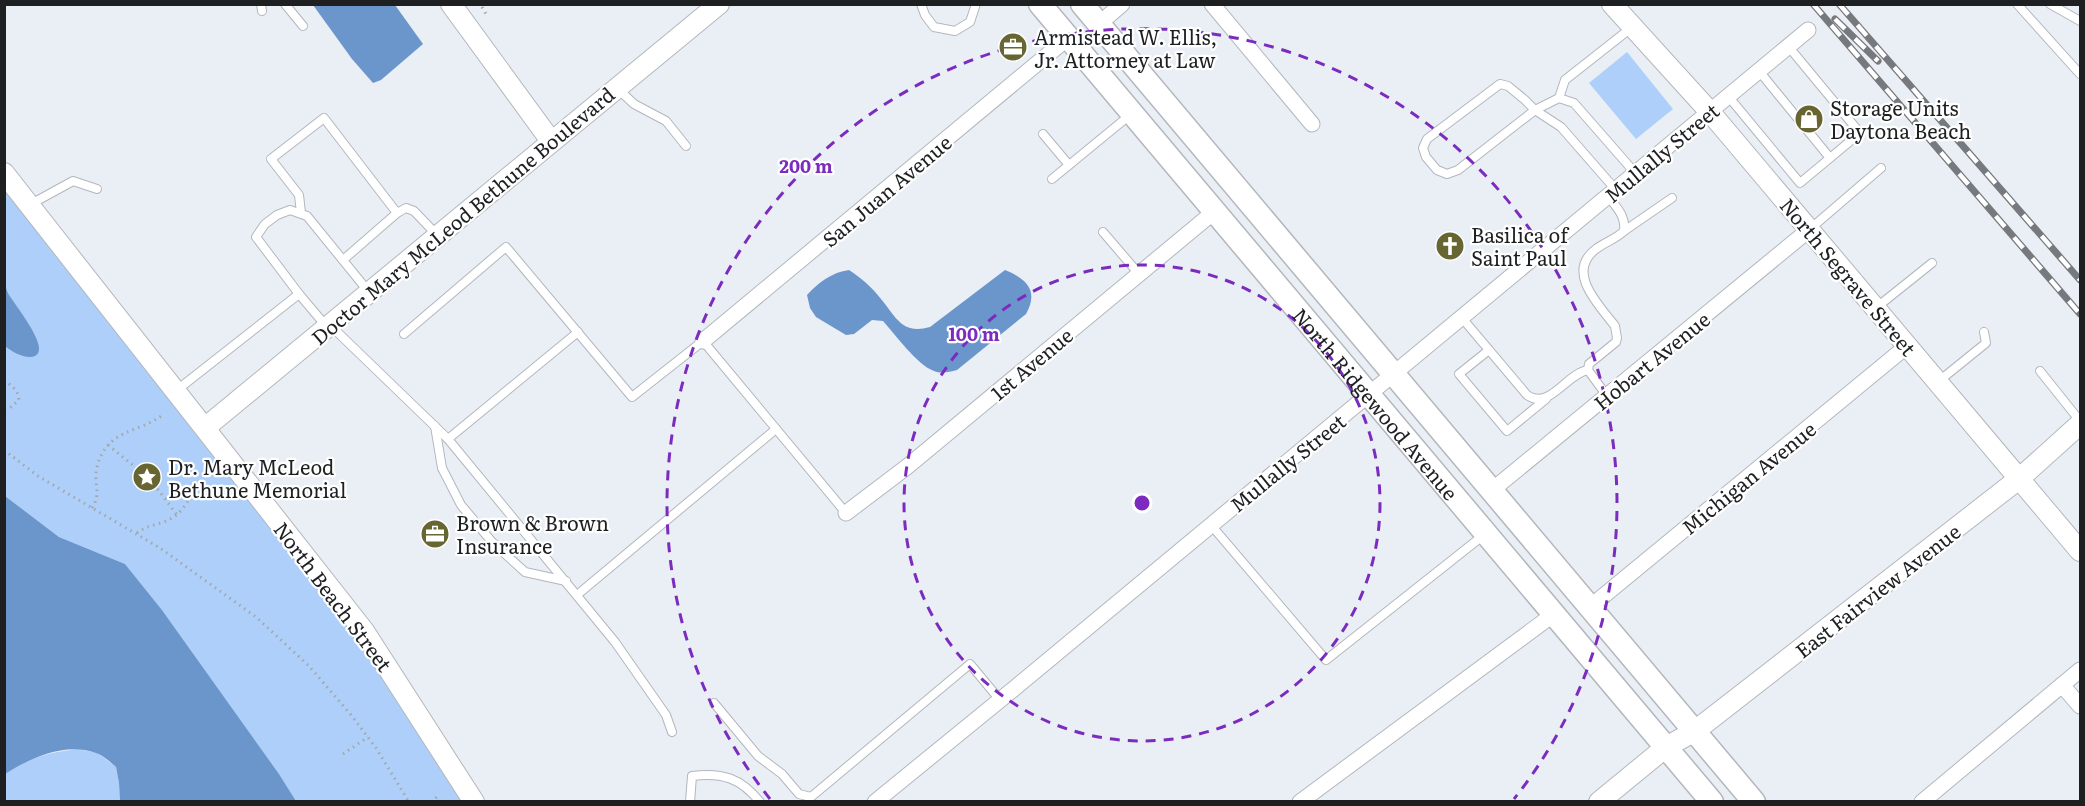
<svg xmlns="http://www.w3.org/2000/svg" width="2085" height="806" font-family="Literata,serif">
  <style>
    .green { fill: #adcff9 }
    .water { fill: #6b96cb }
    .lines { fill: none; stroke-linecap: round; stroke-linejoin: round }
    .lane-casing { stroke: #b3b7bd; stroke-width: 10 }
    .street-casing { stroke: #b3b7bd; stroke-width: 17 }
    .secondary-casing { stroke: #b3b7bd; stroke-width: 22 }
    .primary-casing { stroke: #b3b7bd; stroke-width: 25 }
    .path { stroke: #a3a7ac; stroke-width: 3; stroke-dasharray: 1.5 4.5; stroke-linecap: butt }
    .lane { stroke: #fff; stroke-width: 8 }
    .street { stroke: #fff; stroke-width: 15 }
    .secondary { stroke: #fff; stroke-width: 20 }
    .primary { stroke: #fff; stroke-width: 22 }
    .rail-casing { stroke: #76797d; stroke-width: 7 }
    .rail { stroke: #fff; stroke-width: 4.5; stroke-dasharray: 14; stroke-linecap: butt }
    .ring { fill: none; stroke: #7b2cbf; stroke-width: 3; stroke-dasharray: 10 8 }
    .labels { text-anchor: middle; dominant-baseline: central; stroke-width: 4.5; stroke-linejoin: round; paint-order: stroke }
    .poi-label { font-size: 20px; fill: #1d1f21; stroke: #fff; text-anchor: start }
    .street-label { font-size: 20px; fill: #1d1f21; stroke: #fff }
    .centre { fill: #7b2cbf; stroke: #fff; stroke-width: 3 }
    .ring-label { font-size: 18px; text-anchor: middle; font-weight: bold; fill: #7b2cbf; stroke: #fff; stroke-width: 4.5; stroke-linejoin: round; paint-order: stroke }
  </style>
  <rect width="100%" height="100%" fill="#eaeff5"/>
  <g class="green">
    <polygon points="1627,52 1673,109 1636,139 1589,83"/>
    <polygon points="4,173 364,631 474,801 296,801 279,774 162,610 125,564 59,537 5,496"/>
    <path d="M78,749L98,753L116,767L119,783L120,801L5,802V774C33,757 45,753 78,749Z"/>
  </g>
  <g class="water">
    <polygon points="313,5 395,5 423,44 381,80 373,83 352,59"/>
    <path d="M849,270C861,278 872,287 881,299C896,317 902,335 930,327L1005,270C1027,279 1039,291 1026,314L957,370C949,372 941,374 934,371C917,365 895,334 883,321L872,320L854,334L846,335L816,317L810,308L807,295C818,283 832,272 849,270Z"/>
    <path d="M4,278C6,282 5,287 7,291C10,300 59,356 30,357C21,357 11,351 5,346Z"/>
    <path d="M5,496L59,537L125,564L162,610L279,774L296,801H120L119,783L116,767C110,762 103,755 96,753C64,742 31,758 5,774Z"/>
  </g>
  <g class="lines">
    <g class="lane-casing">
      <g id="lane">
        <polyline points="261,4 262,11"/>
        <polyline points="285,4 303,26"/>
        <polyline points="921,4 925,15 934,27 955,31 970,22 976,4"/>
        <polyline points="2017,4 2080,74"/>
        <polyline points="2050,4 2080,21"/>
        <polyline points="1759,71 1830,158"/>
        <polyline points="617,88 634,104 666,121 686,146"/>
        <polyline points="1728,96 1800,183 1860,133 1788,46"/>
        <polyline points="1559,98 1565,80 1631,28"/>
        <polyline points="1043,134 1069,165"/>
        <polyline points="1052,179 1130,115"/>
        <polyline points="1616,190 1561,127 1535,110 1525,100 1508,86 1500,84 1427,139 1423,148 1426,157 1437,170 1447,174 1458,170 1535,110 1559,98 1574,103 1636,174"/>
        <polyline points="31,204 73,181 97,189"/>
        <polyline points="301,213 299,195 271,159 324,118 397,213"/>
        <polyline points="1810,229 1881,168"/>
        <polyline points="1624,231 1672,198"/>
        <polyline points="1103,232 1139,274"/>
        <polyline points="343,260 397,213 406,208 414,211 436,234"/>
        <polyline points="299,294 256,237 265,224 277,215 290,210 307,216 368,291"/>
        <polyline points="1877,307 1932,263"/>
        <path d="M1462,318L1527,395C1549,411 1567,373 1588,370"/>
        <polyline points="331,326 448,439 615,642 666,715 672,732"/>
        <polyline points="404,334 506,247 632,397 703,341 846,513"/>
        <polyline points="1489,350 1459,374 1507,431 1546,399"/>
        <polyline points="2040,371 2080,421"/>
        <polyline points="1939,381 1986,343 1984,332"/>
        <polyline points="177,390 299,294 326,326"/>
        <path d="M1607,396L1588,370L1589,364L1616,342L1617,338L1615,326C1599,305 1565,272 1596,249C1605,242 1616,239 1624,231C1626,216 1617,208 1608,196"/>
        <polyline points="435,426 442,468 461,505 492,542 525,572 566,581"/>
        <polyline points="448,439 578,332"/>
        <polyline points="1211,525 1326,660 1485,534"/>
        <polyline points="577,595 776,429"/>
        <polyline points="714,703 758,756 782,774 799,794 811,797 970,664 1000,700"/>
        <path d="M690,802L692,776C722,772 741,778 760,802"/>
      </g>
    </g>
    <g class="street-casing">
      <g id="street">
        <polyline points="1212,4 1312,124"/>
        <polyline points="1099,24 1122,4"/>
        <polyline points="703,341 1069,37"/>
        <polyline points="1491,491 1810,229"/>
        <polyline points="846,513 908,466 1215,211"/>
        <polyline points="1590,607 1907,346"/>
        <polyline points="2062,685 2080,706"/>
        <polyline points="875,802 1016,687 1808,30"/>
        <polyline points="1300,802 1554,614"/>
        <polyline points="1922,802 2080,670"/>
      </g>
    </g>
    <g class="secondary-casing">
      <g id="secondary">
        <polyline points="451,4 551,141"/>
        <polyline points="1612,4 1710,112 2080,551"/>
        <polyline points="4,173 364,631 474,802"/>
        <polyline points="206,427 719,4"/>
        <polyline points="1599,802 1666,747 1695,731 2020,478 2080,424"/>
      </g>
    </g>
    <g class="primary-casing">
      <g id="primary">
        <path id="s1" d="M1040,4L1712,802"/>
        <polyline points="1082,4 1754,802"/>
      </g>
    </g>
    <g class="path">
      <polyline points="482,7 486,14"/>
      <path d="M4,380C12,386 18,390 19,400L10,408L4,409"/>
      <polyline points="108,445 139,470"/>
      <polyline points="4,450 38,476 160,548 256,617 309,666 352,716 376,748 409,802"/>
      <path d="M154,484L147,486L140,485L136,478V474C146,461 158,469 154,484L177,515"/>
      <path d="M92,508C102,493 93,483 97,467C107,428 138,434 164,414"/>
      <path d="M137,533C148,524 163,525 175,516C191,504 194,483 208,470"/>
      <polyline points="343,754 368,737"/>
      <polyline points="431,802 438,796"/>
    </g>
    <use href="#lane" class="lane"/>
    <use href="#street" class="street"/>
    <use href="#secondary" class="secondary"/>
    <use href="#primary" class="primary"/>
    <g class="rail-casing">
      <g id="rail">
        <polyline points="1813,4 2080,314"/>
        <polyline points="1839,4 2080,280"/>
        <polyline points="1835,19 1878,61"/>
      </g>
    </g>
    <use href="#rail" class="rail"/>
  </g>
  <g class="ring">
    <circle cx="1142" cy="503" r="238"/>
    <path d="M770 799A475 475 0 1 1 1514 799"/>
  </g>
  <defs>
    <g id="office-disc" transform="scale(1.5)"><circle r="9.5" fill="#676531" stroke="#fff"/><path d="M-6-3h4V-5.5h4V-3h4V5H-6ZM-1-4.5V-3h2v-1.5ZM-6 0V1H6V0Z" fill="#fff"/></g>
    <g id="shop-disc" transform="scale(1.5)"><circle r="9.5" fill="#676531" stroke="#fff"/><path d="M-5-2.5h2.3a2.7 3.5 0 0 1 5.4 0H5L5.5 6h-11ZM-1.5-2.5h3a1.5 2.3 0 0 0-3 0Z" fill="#fff"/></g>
    <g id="church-disc" transform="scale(1.5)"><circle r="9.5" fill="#676531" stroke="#fff"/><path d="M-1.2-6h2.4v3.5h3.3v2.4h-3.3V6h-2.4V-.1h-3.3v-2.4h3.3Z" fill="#fff"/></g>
    <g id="sight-disc" transform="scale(1.5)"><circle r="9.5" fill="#676531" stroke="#fff"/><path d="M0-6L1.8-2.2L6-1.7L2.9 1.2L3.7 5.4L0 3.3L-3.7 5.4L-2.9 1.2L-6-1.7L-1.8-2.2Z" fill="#fff"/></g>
  </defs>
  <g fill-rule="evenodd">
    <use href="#office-disc" x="1013" y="47"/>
    <use href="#shop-disc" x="1809" y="119"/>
    <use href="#church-disc" x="1450" y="246"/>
    <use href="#sight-disc" x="147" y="477"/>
    <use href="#office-disc" x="435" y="534"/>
  </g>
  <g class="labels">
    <g class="poi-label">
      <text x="1034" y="36">Armistead W. Ellis,<tspan x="1034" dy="23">Jr. Attorney at Law</tspan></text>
      <text x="1830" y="107">Storage Units<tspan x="1830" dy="23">Daytona Beach</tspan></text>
      <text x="1471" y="234">Basilica of<tspan x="1471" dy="23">Saint Paul</tspan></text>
      <text x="168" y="466">Dr. Mary McLeod<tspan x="168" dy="23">Bethune Memorial</tspan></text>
      <text x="456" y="522">Brown &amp; Brown<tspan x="456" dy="23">Insurance</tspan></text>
    </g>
    <g class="street-label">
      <text transform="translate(1661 152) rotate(-40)">Mullally Street</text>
      <text transform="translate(886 190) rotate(-40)">San Juan Avenue</text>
      <text transform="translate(462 215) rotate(-40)">Doctor Mary McLeod Bethune Boulevard</text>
      <text transform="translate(1849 276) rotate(50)">North Segrave Street</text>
      <text transform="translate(1651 360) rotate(-39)">Hobart Avenue</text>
      <text transform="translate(1031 363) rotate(-40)">1st Avenue</text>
      <text stroke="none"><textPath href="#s1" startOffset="522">North Ridgewood Avenue</textPath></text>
      <text transform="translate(1287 462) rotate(-39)">Mullally Street</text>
      <text transform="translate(1748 477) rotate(-39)">Michigan Avenue</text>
      <text transform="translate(1877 590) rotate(-38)">East Fairview Avenue</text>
      <text transform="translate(334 596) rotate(53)">North Beach Street</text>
    </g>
  </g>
  <circle cx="1142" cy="503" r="9" class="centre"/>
  <g class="ring-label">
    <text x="806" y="173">200 m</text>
    <text x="974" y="341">100 m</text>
  </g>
  <rect width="2085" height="806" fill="none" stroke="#1d1f21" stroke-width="12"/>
</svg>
